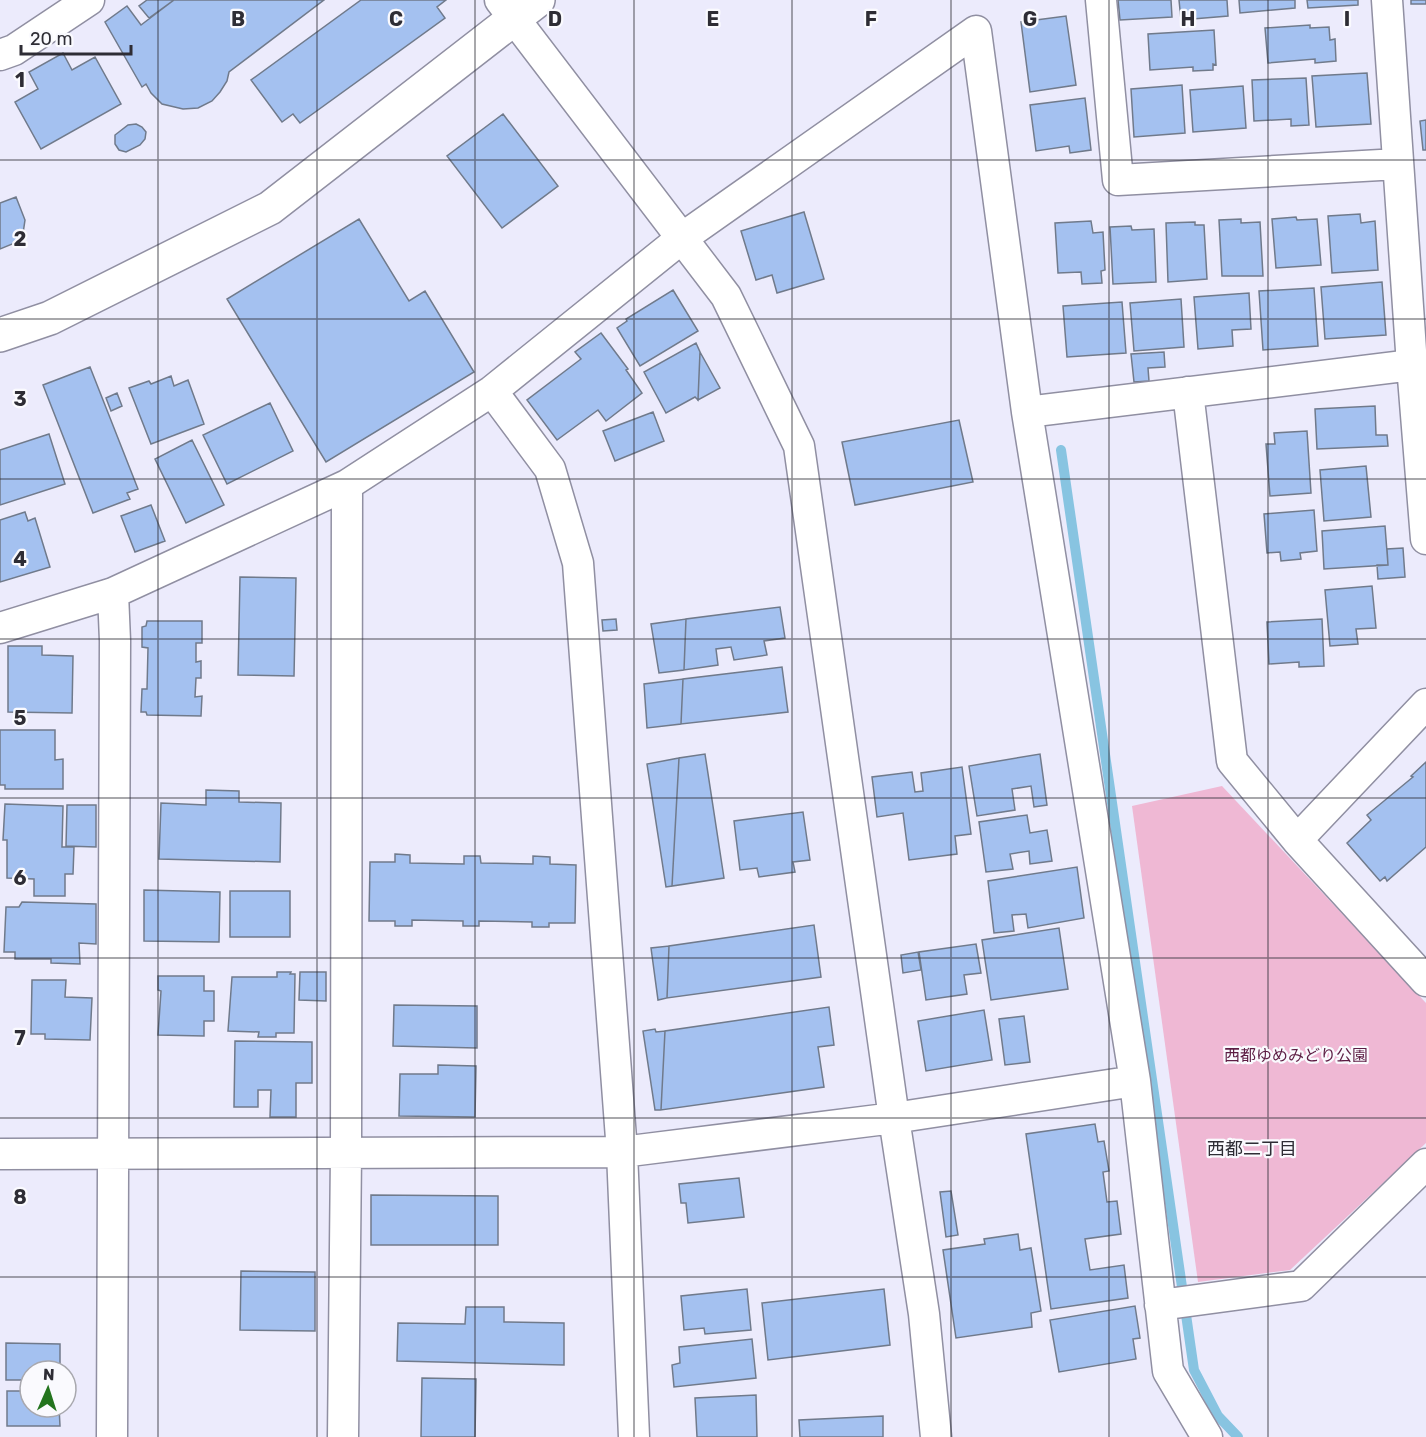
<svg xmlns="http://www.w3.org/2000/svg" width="1426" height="1437" font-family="Rubik,'Noto Sans JP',sans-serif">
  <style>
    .green { fill: #efb8d4 }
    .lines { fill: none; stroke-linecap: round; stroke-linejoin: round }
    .stream { stroke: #88c4e1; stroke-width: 10 }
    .building { fill: #a4c1f0; stroke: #707a8b; stroke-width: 1.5 }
    .minor-casing { stroke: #908fa2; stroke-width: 33 }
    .tertiary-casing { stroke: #908fa2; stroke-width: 36 }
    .minor { stroke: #fff; stroke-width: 30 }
    .tertiary { stroke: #fff; stroke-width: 33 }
    .grid { fill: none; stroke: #2e2d35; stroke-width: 1.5; stroke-opacity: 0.55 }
    .labels { text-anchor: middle; stroke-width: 4.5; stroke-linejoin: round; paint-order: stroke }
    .park-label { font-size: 16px; fill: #5c1c43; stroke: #fafafe }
    .neighbourhood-label { font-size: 18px; fill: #2e2d35; stroke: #fafafe }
    .grid-label { font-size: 20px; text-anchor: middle; font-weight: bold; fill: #2e2d35; stroke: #fafafe; stroke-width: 4.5; stroke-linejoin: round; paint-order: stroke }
  </style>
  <rect width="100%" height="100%" fill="#ecebfc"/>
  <!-- green -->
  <path class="green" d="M1222,786l204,217v140l-136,127 -92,12 -66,-476z"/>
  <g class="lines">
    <!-- stream -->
    <path class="stream" d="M1061,450l133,920 24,46 20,21"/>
  </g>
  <!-- building -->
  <path class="building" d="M147,0h27l-25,18 -10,-12z
    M174,0h150l-95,72 -2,9 -7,11 -8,9 -14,7 -15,1 -21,-5 -11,-11 -5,-9 -4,3 -37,-65 22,-16 14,19z
    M361,0h85l-9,7 8,11 -145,105 -7,-9 -11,8 -31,-42z
    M1118,0h53l1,17 -52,3z
    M1179,0h48l1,16 -47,4z
    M1239,0h56v8l-55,5z
    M1307,0h51v5l-50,3z
    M1411,0h15v4h-15z
    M1066,16l10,69 -46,7 -9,-70z
    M1310,25v3l19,-1 1,13 5,-1 1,22 -21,2v-4l-47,4 -3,-35z
    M1214,30l2,35 -3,-1v6l-20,1v-4l-43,3 -2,-36z
    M63,53l9,17 23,-13 26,47 -80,45 -26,-47 23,-13 -9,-17z
    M1367,73l4,51 -55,3 -4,-51z
    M1306,78l3,47 -18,1v-7l-37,2 -2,-41z
    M1182,85l3,48 -51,4 -3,-48z
    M1243,86l3,42 -53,4 -3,-42z
    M1085,98l6,52 -21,3 -1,-7 -33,5 -6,-46z
    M503,114l55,72 -56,42 -55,-72z
    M1426,120v30h-3l-3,-29z
    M136,124l6,3 4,5 -1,7 -5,6 -14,7 -7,-2 -4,-6v-9l13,-10z
    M16,197l9,23 -3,20 -22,9v-46z
    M804,212l20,67 -47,14 -5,-18 -16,5 -15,-49z
    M1360,214l1,9 14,-2 3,49 -46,3 -4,-57z
    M1296,217l1,3 20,-1 4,46 -45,3 -4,-49z
    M359,219l50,82 16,-10 49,81 -148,90 -99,-163z
    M1241,219v4l19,-1 3,54h-41l-3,-56z
    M1091,221l2,12 10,-1 2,38 -4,1 1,12 -20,1 -1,-12 -23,1 -3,-50z
    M1195,222v3h9l3,54 -39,3 -2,-59z
    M1131,226l1,4 22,-1 2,53 -43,2 -3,-57z
    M1382,282l4,53 -61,4 -4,-52z
    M1314,288l4,58 -55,4 -4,-59z
    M673,290l25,41 -58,35 -23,-38 10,-7 -1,-2z
    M1249,293l2,36 -19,1 1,16 -35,3 -4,-52z
    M1181,299l3,48 -50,4 -4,-48z
    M1122,302l4,51 -59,4 -4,-51z
    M601,333l27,36 -2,1 16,23 -36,28 -8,-11 -41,30 -30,-40 54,-41 -6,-7z
    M696,343l4,9 -2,48 -3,-3 -29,16 -22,-41z
    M700,352l20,36 -22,12z
    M1164,352l1,15 -17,1 1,13 -15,1 -3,-28z
    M90,367l48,122 -11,4 3,6 -37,14 -50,-128z
    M171,376l3,10 14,-6 16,44 -53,20 -22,-56 20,-7 2,3z
    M117,393l5,13 -11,5 -5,-13z
    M270,403l23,48 -66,33 -24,-49z
    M1375,406l1,29h11l1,11 -71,3 -2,-40z
    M653,412l11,29 -49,20 -12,-30z
    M959,420l14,62 -118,23 -13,-63z
    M1307,431l4,62 -41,3 -4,-52h9l-1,-11z
    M49,434l16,50 -65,21v-55z
    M192,440l32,65 -38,18 -31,-64z
    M1366,466l5,51 -47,4 -4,-51z
    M151,505l14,36 -30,11 -14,-36z
    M1314,510l3,41 -17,2 1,6 -20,2 -1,-9 -13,1 -3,-39z
    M25,512l3,9 7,-3 15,49 -50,15v-62z
    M1385,526l3,39 -64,4 -2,-38z
    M1403,548l2,29 -27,2 -1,-14h11l-1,-16z
    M240,577l56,1 -2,98 -56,-1z
    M1372,586l4,42 -20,1 2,15 -28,2 -5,-56z
    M780,607l5,31 -21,3 3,14 -33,5 -3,-13 -15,2 2,16 -34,5 2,-51z
    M616,619l1,11 -14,1 -1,-11z
    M686,619l-2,51 -25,3 -8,-49z
    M1322,619l2,47 -25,1v-5l-30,2 -2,-42z
    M147,621h55v22h-6v19l5,-1v17h-5l-1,19 7,-1 -1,20 -54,-1 -1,-3h-5l1,-23h5l1,-41 -6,-1v-20l4,-1z
    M8,646h34v9l31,1 -1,57 -64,-1z
    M782,667l6,45 -107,12 2,-45z
    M683,679l-2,45 -34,4 -3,-44z
    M0,730h55v30l8,-1v30h-58v-4h-5z
    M705,754l19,124 -52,8 7,-128z
    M1040,754l7,51 -13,2 -3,-21 -19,3 3,21 -38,6 -8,-50z
    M679,758l-7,128 -6,1 -19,-123z
    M1426,762v85l-39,34 -2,-4 -5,4 -33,-38 24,-23 -4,-5 46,-38 -2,-1z
    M962,767l9,67 -16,2 2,18 -48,6 -6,-47 -26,4 -5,-40 40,-5 3,20 8,-1 -2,-18z
    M206,790l33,1v11l42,1 -1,59 -121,-3 2,-56 45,2z
    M5,804l58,2 -1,41h12l-1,27h-8v22h-31v-17l-27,-1v-38h-4z
    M67,805h29v42l-30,-1z
    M803,812l7,48 -17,2 2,10 -36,5 -2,-9 -17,2 -6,-49z
    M1027,815l3,18 17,-3 5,31 -22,3 -1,-13 -19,3 3,15 -27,3 -7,-50z
    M395,854l15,1v8l54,1v-8h16l1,7 52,1v-8l17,1v7l26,1 -1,58h-26v4h-17v-5l-53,-1v5h-16v-5l-51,-1v6h-17v-5h-26l1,-59h25z
    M1077,867l7,51 -56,10 -2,-14 -14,1 2,16 -20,2 -6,-52z
    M144,890l76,2 -1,50 -75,-1z
    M230,891h60v46h-60z
    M22,902l74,2v40l-17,-1 1,21 -29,-1v-4h-36v-7h-11l2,-45h13z
    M814,925l7,52 -154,21 2,-52z
    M1059,928l9,61 -77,11 -9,-60z
    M976,944l5,29 -17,2 3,19 -41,6 -7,-48z
    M669,946l-2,52 -9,2 -7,-52z
    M918,952l3,18 -18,3 -2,-18z
    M277,972h14l-1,2h5l-1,59h-18v4h-18l1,-5 -31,-1 4,-54h45z
    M300,972h26v29l-27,-1z
    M158,976h46v15h10v30h-10v15l-46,-1 3,-44 -3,-1z
    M32,980h34l-1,17 27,1 -2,42 -45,-1v-5h-14z
    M394,1005l83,1v42l-84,-2z
    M829,1007l5,38 -16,2 6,40 -163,23 4,-79z
    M984,1010l8,50 -66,11 -8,-50z
    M1024,1016l6,46 -25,3 -6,-46z
    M655,1029l1,3 9,-1 -4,79h-6l-12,-79z
    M235,1041l77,1v41h-16v34h-26l1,-27h-13v17h-24z
    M438,1065l38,1 -1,51 -76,-1 1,-42h38z
    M1095,1124l3,18 6,-1 5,30 -6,1 4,30 10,-1 4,33 -36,5 5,31 34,-5 4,33 -77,11 -25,-175z
    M739,1178l5,39 -56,6 -2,-20h-5l-2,-19z
    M951,1191l7,44 -12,2 -6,-45z
    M371,1195l127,1v49h-127z
    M1018,1234l2,16 11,-2 10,63 -10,2 1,14 -76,11 -13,-88 42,-6 -1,-5z
    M241,1271l74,1v59l-75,-1z
    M747,1289l4,41 -46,4 -1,-6 -20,2 -3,-34z
    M884,1289l6,56 -122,15 -6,-57z
    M1135,1306l5,32 -7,1 3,20 -77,13 -9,-52z
    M466,1307h38v15l60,1v42l-167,-4 1,-38 67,1z
    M752,1339l4,39 -82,9 -2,-22 8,-2 -1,-16z
    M6,1343l54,1v27h-30v9h-24z
    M422,1378l54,1 -1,58h-54z
    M7,1391h23v16h29l1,19h-53z
    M756,1395l1,42h-60l-2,-39z
    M756,1395l1,42h-60l-2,-39z
    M883,1416v21h-83l-1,-17z"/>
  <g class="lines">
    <defs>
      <path id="minor" d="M500,0l226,296 73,150 95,672 30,196 12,123
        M1101,0l17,180 280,-16
        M0,55l14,-5 75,-50
        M1412,365l14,174
        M492,391l58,78 28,94 44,589 12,285
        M1188,392l44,369 65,79
        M1027,412l108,669 33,290 39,66
        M0,628l113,-35 234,-108 145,-94 190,-153 294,-207 51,381 385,-47 -25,-365
        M1426,704l-129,136 129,141
        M0,1154l622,-2 272,-34 241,-37
        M1160,1305l141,-19 125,-122
        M112,1437l3,-796 -2,-48
        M343,1437l3,-283 1,-669"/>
      <path id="tertiary" d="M0,335l50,-17 220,-110 268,-208"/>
    </defs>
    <!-- minor casing -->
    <use href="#minor" class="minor-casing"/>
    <!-- tertiary casing -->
    <use href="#tertiary" class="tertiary-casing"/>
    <!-- minor -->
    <use href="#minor" class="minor"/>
    <!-- tertiary -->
    <use href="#tertiary" class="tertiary"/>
  </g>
  <!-- grid -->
  <path class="grid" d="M158,0v1437M317,0v1437M475,0v1437M634,0v1437M792,0v1437M951,0v1437M1109,0v1437M1268,0v1437M0,160h1426M0,319h1426M0,479h1426M0,639h1426M0,798h1426M0,958h1426M0,1118h1426M0,1277h1426"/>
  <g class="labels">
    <!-- park labels -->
    <g class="park-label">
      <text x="1296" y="1061">西都ゆめみどり公園</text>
    </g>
    <!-- neighbourhood labels -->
    <g class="neighbourhood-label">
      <text x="1252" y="1155">西都二丁目</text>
    </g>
  </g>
  <g class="grid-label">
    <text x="238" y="26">B</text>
    <text x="396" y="26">C</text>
    <text x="555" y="26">D</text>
    <text x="713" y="26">E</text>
    <text x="871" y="26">F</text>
    <text x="1030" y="26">G</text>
    <text x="1188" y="26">H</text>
    <text x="1347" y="26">I</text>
    <text x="20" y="87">1</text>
    <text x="20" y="246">2</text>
    <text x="20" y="406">3</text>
    <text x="20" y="566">4</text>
    <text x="20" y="725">5</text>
    <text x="20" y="885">6</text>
    <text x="20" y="1045">7</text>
    <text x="20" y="1204">8</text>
  </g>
  <!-- north arrow -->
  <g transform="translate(48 1389) rotate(3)"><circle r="28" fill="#fafafe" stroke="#a8a8ae" stroke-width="1.5"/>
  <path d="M0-4.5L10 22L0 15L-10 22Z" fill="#23741e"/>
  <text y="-9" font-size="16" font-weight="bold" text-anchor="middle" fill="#2e2d35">N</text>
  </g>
  <!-- scale -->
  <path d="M21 45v9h110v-9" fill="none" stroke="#2e2d35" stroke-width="3"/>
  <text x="30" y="45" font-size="18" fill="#2e2d35" stroke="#fafafe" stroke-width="4.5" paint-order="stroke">20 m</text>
</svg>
